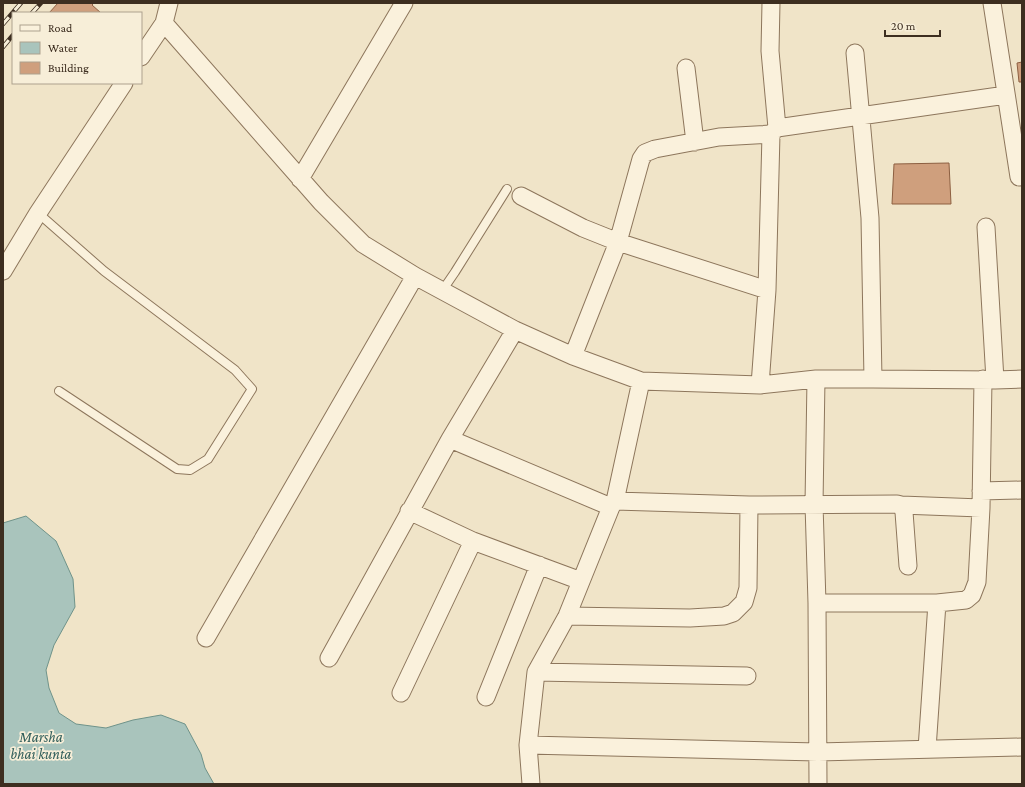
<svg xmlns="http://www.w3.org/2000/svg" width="1025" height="787" font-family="'Crimson Pro',serif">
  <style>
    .water { fill: #a9c4bc; stroke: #6f938a }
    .building { fill: #cf9f7d; stroke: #8d5f41 }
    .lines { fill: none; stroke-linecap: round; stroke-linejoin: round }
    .service-casing { stroke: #8d765c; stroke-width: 10 }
    .minor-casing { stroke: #8d765c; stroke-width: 19 }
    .service { stroke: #faf1dc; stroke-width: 8 }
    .minor { stroke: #faf1dc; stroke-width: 17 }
    .rail-casing { stroke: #3d2e20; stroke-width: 4.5 }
    .rail { stroke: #f7eed8; stroke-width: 3; stroke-dasharray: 9; stroke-linecap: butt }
    .labels { text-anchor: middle; stroke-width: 3.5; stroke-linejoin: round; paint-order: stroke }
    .water-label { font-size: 15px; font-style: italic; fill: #2f5d5a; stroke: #f7eed8 }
  </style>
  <rect width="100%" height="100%" fill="#f0e4c8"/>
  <!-- water -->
  <path class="water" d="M26,516l30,25 17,38 2,28 -21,38 -8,25 3,18 10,25 17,11 30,4 27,-8 28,-5 24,9 16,30 4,14 9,16h-211v-261z"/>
  <!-- building -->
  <path class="building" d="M58,3h36l-2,2 9,8h-52z
    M1022,62v20h-3l-2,-19z
    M949,163l2,41h-59l2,-40z"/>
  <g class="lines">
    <defs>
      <path id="service" d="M38,213l66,58 131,99 17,19 -44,70 -18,11 -13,-1 -118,-78
        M442,291l13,-19 52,-83"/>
      <path id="minor" d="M771,3l-1,48 7,77
        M992,3l27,174
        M164,23l157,179 42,42 52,32 100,54 58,26 68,25 119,4 56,-6h57l122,1 27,-1
        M855,53l15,165 3,161
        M141,57l23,-34 5,-20
        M686,68l9,74
        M300,179l104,-176
        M521,196l62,32 35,14 149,48 -7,95
        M986,227l9,153
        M3,271l35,-58 86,-130
        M767,290l4,-156
        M573,356l45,-114 23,-83 4,-6 10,-4 64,-12 52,-3 6,-6 229,-33
        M816,379l-2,125 3,99 1,181
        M450,439l161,68
        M981,491l41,-1
        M615,501l134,4 148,-1 4,1 3,7 4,54
        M901,505l80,3
        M409,511l64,30 108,40
        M817,603h120l29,-3 6,-5 5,-13 4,-74 2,-129
        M567,616l123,2 34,-2 9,-3 11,-11 4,-14 1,-83
        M206,638l209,-362
        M329,658l121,-219 65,-109
        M536,672l211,4
        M401,693l72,-152
        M486,697l53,-132
        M528,745l290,7 204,-5
        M927,749l10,-146
        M531,784l-3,-39 8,-73 31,-56 44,-109 4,-6 26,-120"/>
    </defs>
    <!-- service casing -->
    <use href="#service" class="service-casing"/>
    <!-- minor casing -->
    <use href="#minor" class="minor-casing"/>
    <!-- service -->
    <use href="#service" class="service"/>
    <!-- minor -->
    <use href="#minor" class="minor"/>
    <defs>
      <path id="rail" d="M32,13l9,-10
        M3,24l18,-21
        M3,47l10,-12"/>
    </defs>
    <!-- rail casing -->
    <use href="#rail" class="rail-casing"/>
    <!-- rail -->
    <use href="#rail" class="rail"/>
  </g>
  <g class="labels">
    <!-- water labels -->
    <g class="water-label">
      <text x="41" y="742">Marsha<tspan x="41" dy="17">bhai kunta</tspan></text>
    </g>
  </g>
  <!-- border -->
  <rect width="1025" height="787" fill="none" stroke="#3d2e20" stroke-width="8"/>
  <!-- legend -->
  <rect x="12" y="12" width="130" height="72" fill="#f7eed8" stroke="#ada18e"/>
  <rect x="20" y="25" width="20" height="6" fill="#faf1dc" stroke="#ada18e"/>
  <text x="48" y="32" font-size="12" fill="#3d2e20">Road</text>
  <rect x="20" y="42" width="20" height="12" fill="#a9c4bc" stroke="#ada18e"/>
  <text x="48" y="52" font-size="12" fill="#3d2e20">Water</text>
  <rect x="20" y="62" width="20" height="12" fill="#cf9f7d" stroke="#ada18e"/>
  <text x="48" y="72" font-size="12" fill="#3d2e20">Building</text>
  <!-- scale -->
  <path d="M885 30v6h55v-6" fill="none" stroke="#3d2e20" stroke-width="2"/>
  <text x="891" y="30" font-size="12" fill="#3d2e20" stroke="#f7eed8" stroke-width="3" paint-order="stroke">20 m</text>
</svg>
